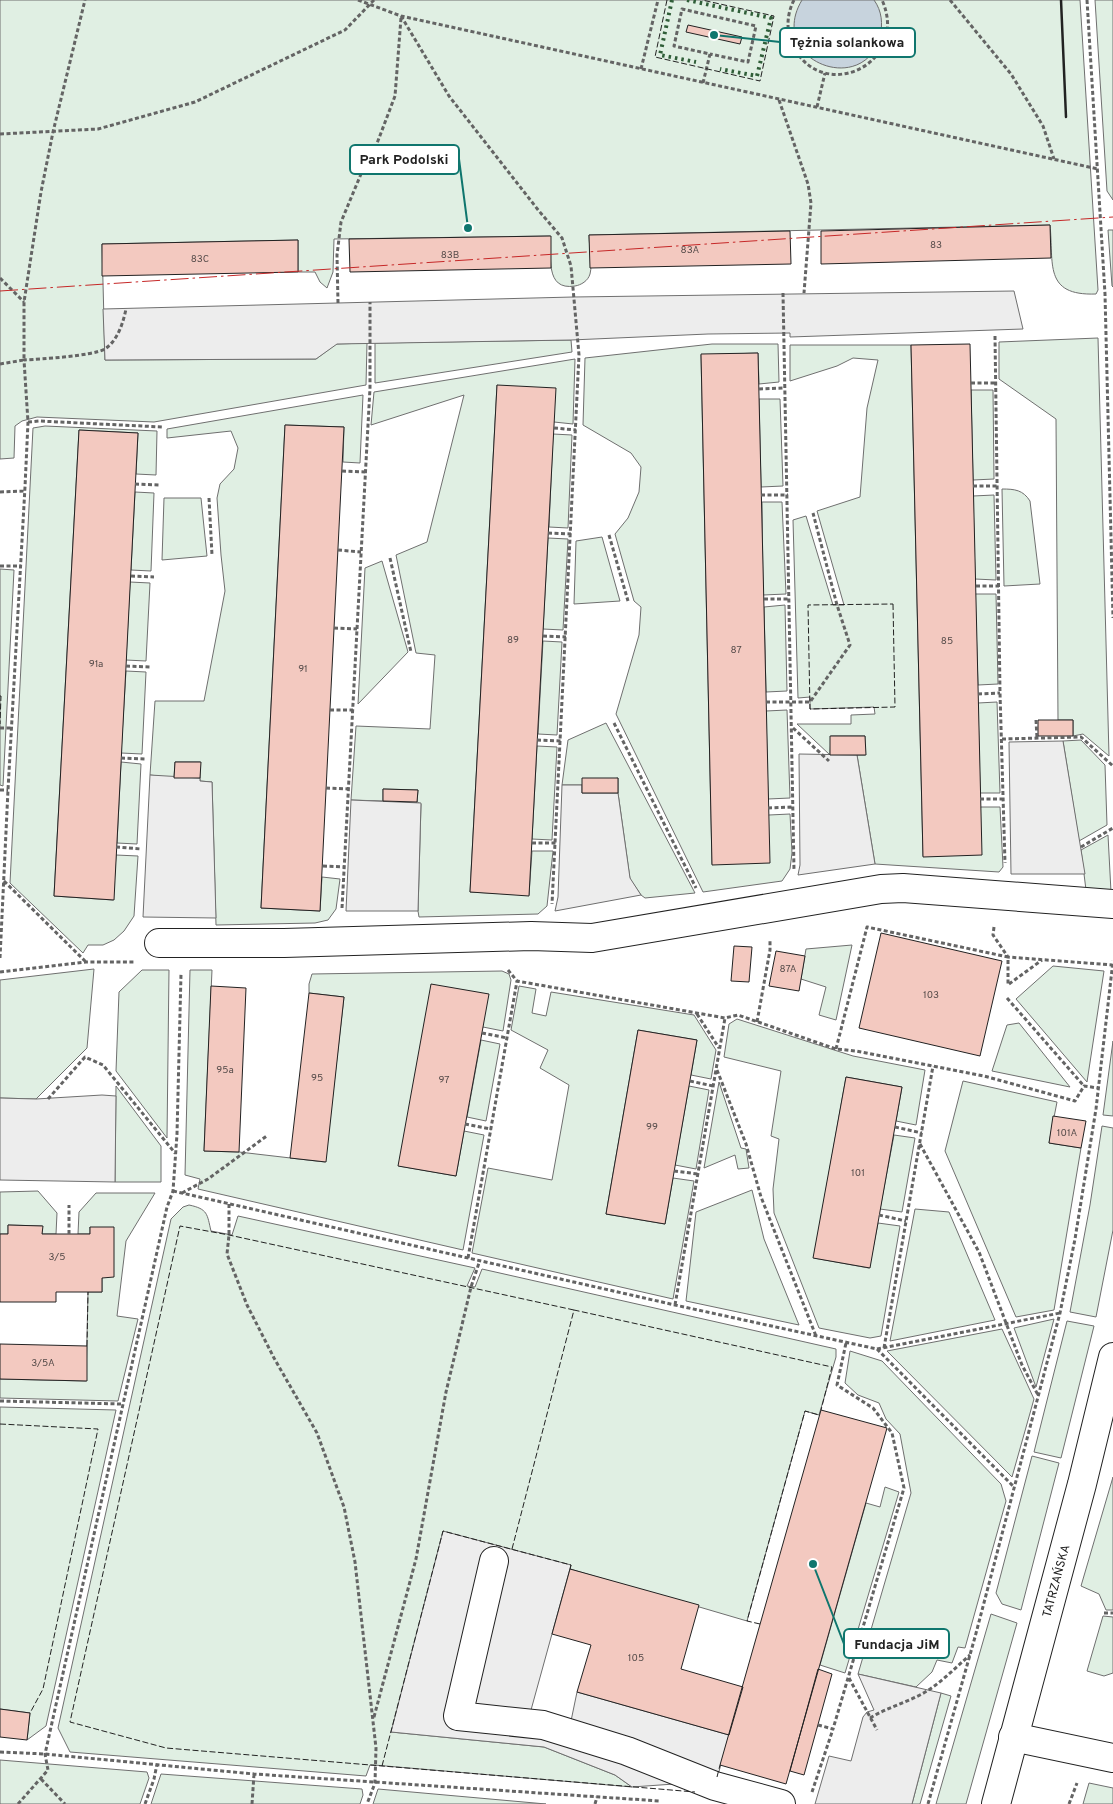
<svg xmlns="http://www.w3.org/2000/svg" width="1113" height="1804" font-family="Overpass,sans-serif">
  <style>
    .green { fill: #e0efe3; stroke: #6f6f6f }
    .parking { fill: #ededed; stroke: #6f6f6f }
    .water { fill: #c7d3dd; stroke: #6f6f6f }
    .building { fill: #f3c9c0; stroke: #222 }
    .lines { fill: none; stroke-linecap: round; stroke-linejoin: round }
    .minor-casing { stroke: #222; stroke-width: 30 }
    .path { stroke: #646464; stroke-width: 3; stroke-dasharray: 4 2.5; stroke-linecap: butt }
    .minor { stroke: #fff; stroke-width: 28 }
    .hedge { stroke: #2f5e38; stroke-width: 4; stroke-dasharray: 2.5 4; stroke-linecap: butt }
    .fence { stroke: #222; stroke-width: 1; stroke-dasharray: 6 2.5; stroke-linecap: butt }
    .wall { stroke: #222; stroke-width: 2.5 }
    .power { stroke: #c62828; stroke-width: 1; stroke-dasharray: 18 4 2.5 4; stroke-linecap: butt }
    .labels { text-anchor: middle; stroke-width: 4; stroke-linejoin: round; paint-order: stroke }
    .number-label { font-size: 10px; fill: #564c4a }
    .street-label { font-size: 12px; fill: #222; stroke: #fff }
    .leader { fill: none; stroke: #0f766e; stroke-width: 2 }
    .callout-dot { fill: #0f766e; stroke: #fff; stroke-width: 2 }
    .callout { fill: #fff; stroke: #0f766e; stroke-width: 2 }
    .callout-label { font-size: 14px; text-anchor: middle; font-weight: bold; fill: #222 }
  </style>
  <rect width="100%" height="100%" fill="#fff"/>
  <!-- green -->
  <path class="green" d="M0,0h1080l18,290 -2,4c-53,2 -42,-31 -46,-69l-461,10c0,12 4,27 1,39 -2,7 -9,11 -15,12 -31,5 -23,-31 -25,-50l-216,3 -1,33 -6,16 -7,-6 -5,-10h-17v-32l-196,4 3,116 211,-1 20,-15 31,-1 -1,42 -212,37 -117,-5 -15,4 -7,5 -1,32 -14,1z
    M1095,0h18v200l-6,-9z
    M1108,230h5v57l-1,-1z
    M1098,338l11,418 -26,-22 -10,2v-16h-15l-2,-301 -57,-40v-37z
    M571,340l1,12 -197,31v-40z
    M712,344h66l1,38 -20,2 -1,-31 -57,2 11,509 57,-49 21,-1 2,39 -2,16 -8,12 -79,11 -87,-178 23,-79 2,-28 -7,-6 -19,-67 13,-16 11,-26 2,-25 -10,-14 -48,-28 2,-67z
    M790,345h121l12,511 58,-49h19l3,60 -4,5 -124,-8 -18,-109h8v-19h-34l-1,19 -33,-31h54v-9l24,-1 -1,-7 -64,2v-12l-12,1 -5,-178 13,-4 27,89h11l-27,-94 43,-14 7,-89 11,-48 -25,-2 -16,8 -47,15z
    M575,359l-2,65 -19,-2 -57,-37 -27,507 59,3 3,-44h21l-6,55 -9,8 -119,3 -1,-6 3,-107 -4,-2 1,-12 -35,-1v12l-32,-1 5,-74 74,3 5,-74 -19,-2 -20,-98 31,-13 37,-147 -93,30 3,-33z
    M971,390h22l1,89 -21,1z
    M363,395l-3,68 -17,-1 1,-35 -59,-2 -24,483 59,3 2,-34 18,2 -4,30 -8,11 -13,3 -99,2 -4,-143 -12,-1v-19h-25l-1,16 -24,-3 5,-74h49l21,-110 -4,-36 -4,-57 3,-14 14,-15 4,-21 -7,-17 -64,7v-9z
    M759,399h21l3,87 -22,1z
    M45,426l112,5 -1,44 -20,-1 2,-41 -59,-3 -25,466 59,4 3,-45 22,1 -4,60 -10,15 -10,9 -11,5h-15l-5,8 -73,-70 23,-455z
    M553,434l19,1 -4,93 -19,-1z
    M1002,489c13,0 21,1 28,12l10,83 -36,2z
    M135,492l19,1 -3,78 -20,-1z
    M994,495l2,85 -21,-1 -2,-83z
    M164,498h37l6,58 -45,4z
    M762,502h20l4,92 -23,1z
    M602,537l18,64 -46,3 2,-63z
    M548,538l20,1 -5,91 -20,-1z
    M382,561l26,91 -50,52 7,-136z
    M0,569l14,1 -11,216 -3,-1z
    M130,582l20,1 -4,78 -20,-1z
    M975,594h21l2,90 -20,1z
    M785,605l2,86 -21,1 -2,-85z
    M543,641l19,1 -5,93 -19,-1z
    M126,671l20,1 -4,82 -21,-1z
    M997,702l3,91h-20l-2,-90z
    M787,710l3,88 -22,1 -2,-88z
    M606,723l89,170 -50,5 -4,-3 -11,-16 -12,-86v-15l-36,7h-20l6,-45z
    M1081,740l24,25 2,60 -28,16 -16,-100z
    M537,746l20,1 -5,93 -20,-1z
    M121,762l20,2 -4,80 -20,-1z
    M1108,835l3,57 -25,-2 -5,-40z
    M852,945l-16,75 -17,-5 7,-28 -25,-8 5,-30z
    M1053,966l51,5 -17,111 -71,-83z
    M94,969l-7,79 -51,51 -36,-1v-118z
    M142,970h27l-2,168 -51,-67 3,-79z
    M190,970h22l-8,181 35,1 86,10 19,-165 -35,-4v-9l3,-10 190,-3 7,3 2,6 -8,51 -20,-4 -84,139 57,10 8,-45 20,4 -21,115 -265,-61 2,-10 -15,-4z
    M519,986l17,3 -4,24 14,3 5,-24 143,23 22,35 -5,29 -20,-4 6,-35 -59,-10 -32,184 59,10 8,-46 21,3 -21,118 -201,-46 16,-85 64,12 17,-95 -29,-17 8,-18 -37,-20z
    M737,1019l116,37 72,14 -9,55 -20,-4 6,-34 -56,-10 -32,181 55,10 9,-45 22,3 -19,110 -11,2 -51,-10 -45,-115 -1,-24 6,-50 -8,-3 10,-65 -57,-14 5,-33z
    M1019,1023l51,64 -78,-16 15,-46z
    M481,1040l19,4 -14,77 -19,-4z
    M1113,1041v75l-10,-1z
    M963,1081l94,21 -8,41 32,5 -27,162 -38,7 -71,-166z
    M719,1082l22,66 5,1 3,19 -11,1 -3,-14 -31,13z
    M116,1086l45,60v36h-46z
    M689,1086l20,4 -13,79 -21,-4z
    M1102,1126l11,2v102l-17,87 -26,-5 20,-107z
    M894,1135l21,3 -13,74 -22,-3z
    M752,1190l12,49 35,86 -113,-24 10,-89z
    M38,1191l19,22 -1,21h-14v-8l-34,-1v9h-8v-42z
    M96,1193h59l-29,48 -9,75 21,3 -20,82 -118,-3v-19l86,2 2,-89h14v-14l-12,-51v7h-12l1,-22z
    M189,1205c19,4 18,9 22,26l21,4 6,-19 237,52 -8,18 8,1 7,-18 354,80v8l-17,58 -14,-4 -58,210 -177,-52 1,-4 -180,167 153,15 71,28 17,12 -258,-22h-4l-4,11 -296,-24 -12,-24 113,-509 12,-12z
    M915,1209l34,3 46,108 -105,21z
    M1054,1319l-18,68 -22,-59z
    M1067,1321l27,5 -33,132 -27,-6z
    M1002,1329l32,70 -22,78 -125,-126z
    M850,1351l32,10 119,123 5,17 -41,147 -7,-1 -6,16 -15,-3 -5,12 -16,15 -58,-13 53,-181 -11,-59 -14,-15 -7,-16 -21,-8 -13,-12z
    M0,1407l116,3 -70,316 -19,14 3,-27 -30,-4z
    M1032,1456l27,7 -38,147 -19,-6 -6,-11z
    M1113,1477v133h-7l-7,-16 -18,-8z
    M885,1487l14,5 -54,181 -25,-8 46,-162 14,4z
    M991,1614l26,9 -51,181h-30z
    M1103,1616l10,1v56l-9,3 -17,-5z
    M941,1693l10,3 -31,108h-8z
    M0,1760l147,12 2,6 -9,26h-140z
    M161,1774l201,15 1,6 -3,9h-209z
    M1089,1783l24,5v16h-30z
    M378,1789l168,15h-173z"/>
  <!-- parking -->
  <path class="parking" d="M1014,291l9,38 -233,8v-4l-82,1 -137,6 -234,4 -21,15 -211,1 -2,-51 470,-12z
    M1063,741l22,133h-74l-2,-132z
    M799,754l58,1 18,109 -77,11 2,-10z
    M150,775l50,3v3l12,1 4,136 -73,-1z
    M562,785h20v8h36l12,85 11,17 -86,16 3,-14z
    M351,800l70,3 -3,108h-72z
    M102,1095l14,1 -1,86 -115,-2v-82l36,1z
    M443,1531l128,34 -40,145 40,11 6,-29 152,43 -14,51 -41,-2 -42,3 -17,-12 -71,-28 -153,-15z
    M858,1674l83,19 -29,111h-97l14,-48 22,5 12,-44 4,-5 7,-2z"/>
  <!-- water -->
  <path class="water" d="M802,0h72c8,11 9,24 6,37 -17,61 -114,23 -78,-37z"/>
  <!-- building -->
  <path class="building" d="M688,25l54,12 -2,7 -54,-12z
    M1050,225l1,33 -230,6v-33z
    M790,231l1,33 -201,4 -1,-33z
    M551,236v32l-201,4 -1,-33z
    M298,240v32l-196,4v-32z
    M970,344l12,511 -59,2 -12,-512z
    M758,353l12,510 -58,2 -11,-511z
    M497,385l59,3 -27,508 -59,-4z
    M285,425l59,2 -24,484 -59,-3z
    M79,430l59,3 -24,467 -60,-4z
    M1038,720h35v16h-35z
    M830,736h35l1,19h-36z
    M175,762h26l-1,16h-26z
    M582,778h36v15h-36z
    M383,789l35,1 -1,12 -34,-1z
    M881,933l121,28 -22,95 -121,-28z
    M734,946l18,1 -3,35 -18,-1z
    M776,951l29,5 -6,35 -30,-5z
    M431,984l58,10 -33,182 -58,-10z
    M211,986l35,2 -7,164 -35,-1z
    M309,993l35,4 -18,165 -36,-4z
    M638,1030l59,10 -32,184 -59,-10z
    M846,1077l56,10 -32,181 -57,-10z
    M1053,1116l33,5 -5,27 -32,-5z
    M8,1225l35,1 -1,8h48v-7h24v50l-12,1v14h-46v10h-56v-68h8z
    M0,1344l87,2v35l-87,-2z
    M821,1410l66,18 -101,356 -66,-19z
    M570,1569l129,36 -18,64 62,18 -14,48 -152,-43 14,-47 -39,-11z
    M818,1669l14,5 -28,101 -14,-4z
    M0,1709l30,4 -3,27 -27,-3z"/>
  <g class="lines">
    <defs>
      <g id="minor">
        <path d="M159,943h125l247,-7 61,2 289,-49 22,-1 210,16"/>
        <path d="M494,1561l-36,155 85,9 84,26 88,35 66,18"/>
        <path d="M1013,1737l100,21"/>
        <path id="s1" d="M996,1804l86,-320 31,-127"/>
      </g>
    </defs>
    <!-- minor casing -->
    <use href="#minor" class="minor-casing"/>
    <!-- path -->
    <path class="path" d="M358,0l43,16 697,153
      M794,0c-8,16 -8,32 0,48 31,56 116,15 88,-48
      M950,0l61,74 32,52 11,33
      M1087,0l18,294 8,324
      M401,16l48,80 90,115 23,27 9,28 8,89 -27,549
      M641,69l17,-69
      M703,83l7,-29 -36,-8 8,-37 74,17 -8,36 -38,-8
      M779,100l29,84 3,19 -7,90
      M817,107l8,-34
      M0,134l98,-5 97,-27 150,-72 29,-30
      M0,278l24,24
      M783,293l11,577
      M338,303l-1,-48 4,-33 20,-48 15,-28 19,-50 6,-78
      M995,336l5,357 5,170
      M0,364l24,-4v-58l17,-110 12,-60 32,-132
      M971,383h25
      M759,389l26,-1
      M28,422l11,-1 123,6
      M554,428l22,2
      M342,471l23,1
      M135,484l24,1
      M973,486h24
      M0,492l25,-1
      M761,495h27
      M209,498l3,57
      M548,533l23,1
      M609,535l19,66
      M338,550l23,2
      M390,558l21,94
      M0,566h21
      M131,576l23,1
      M976,586h23
      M764,599h26
      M334,628l23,1
      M543,636l23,1
      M126,666l24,1
      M978,694l22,-1
      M766,702h44l40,-57 -13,-40 -24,-92
      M330,710h23
      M1036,720l1,18
      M614,723l82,165
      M0,728h12
      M793,728l36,33
      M1002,739l79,-2 32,29
      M537,740l24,1
      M121,758l24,1
      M326,788l23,1
      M0,790h8
      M980,799h23
      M768,808l26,-1
      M532,843h24
      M116,847l25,2
      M1081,847l32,-19
      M323,866l21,1
      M4,881l82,81
      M342,908l28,-520v-86
      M994,927l-1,8 15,22 104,8
      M0,958l8,-168 17,-303 3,-65 -4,-62c17,-1 68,-4 81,-11 13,-9 18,-26 21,-40
      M508,970l9,11 208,37 13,-3 98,34 20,2 128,25 91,25 9,-15 14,2
      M0,972l86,-10h48
      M1009,984l33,-24
      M1007,998l77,88
      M697,1014l22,34
      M757,1022l13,-72v-9
      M482,1033l25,5
      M836,1049l31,-122 141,30v27
      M717,1070l29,74 15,53 55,139
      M690,1081l23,5
      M48,1099l37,-42 18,8 72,88
      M465,1124l26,5
      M895,1127l27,6
      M920,1144l59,108 43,113 16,30
      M674,1171l24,3
      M173,1191l502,114 202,44 183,-36
      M182,1193l26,-14 60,-44
      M229,1204v31l-2,19 20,51 27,53 43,75 27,74 11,55 21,186 -1,35 -8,21
      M879,1215l27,6
      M69,1234v-29
      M468,1258l49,-277
      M675,1305l50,-287
      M884,1348l49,-282
      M877,1349l136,137
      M0,1401l122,3
      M1104,1613h9
      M849,1678l28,52
      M374,1717l42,-158 30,-167 25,-105 9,-27
      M870,1718c18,-11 39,-16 57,-27 16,-10 29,-24 43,-36
      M818,1725l15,4 71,-241 -12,-55 -19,-25 -36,-23 9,-42
      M0,1752l45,2 209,20 406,27
      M41,1779l24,25
      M812,1792l21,-63
      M18,1804l30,-34 -3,-16 122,-547 6,-16 4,-57 4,-160
      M145,1804l9,-25 3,-15
      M252,1804l2,-30
      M595,1804l2,-7
      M928,1804l47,-167 85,-324 15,-74 21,-130 17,-148
      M1069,1804l8,-21"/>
    <!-- minor -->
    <use href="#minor" class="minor"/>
    <!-- hedge -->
    <path class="hedge" d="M672,0l-12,55 36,7
      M687,0l84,18 -14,58 -37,-7"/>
    <!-- fence -->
    <path class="fence" d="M667,0l-12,57 105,24 14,-65 -72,-16
      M893,604l2,103 -85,2 -2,-104z
      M0,696h1l-1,28
      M574,1310l-345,-75 -49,-9 -110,496 96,26 529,44
      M87,1346l1,-54
      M0,1424l98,5 -55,260 -13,24
      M512,1549l62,-239 258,57 -11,43
      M760,1624l-13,-3 58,-210 14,4
      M382,1766l61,-235 128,34 -1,4
      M717,1777l3,-12"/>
    <!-- wall -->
    <path class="wall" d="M1061,0l5,117"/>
    <!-- power -->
    <path class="power" d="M0,291l1113,-74"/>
  </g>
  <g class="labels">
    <!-- number labels -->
    <g class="number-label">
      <text x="936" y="248">83</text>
      <text x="690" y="253">83A</text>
      <text x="450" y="258">83B</text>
      <text x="200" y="262">83C</text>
      <text x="513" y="643">89</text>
      <text x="947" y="644">85</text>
      <text x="736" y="653">87</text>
      <text x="96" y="667">91a</text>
      <text x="303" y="672">91</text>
      <text x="788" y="972">87A</text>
      <text x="931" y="998">103</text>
      <text x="225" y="1073">95a</text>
      <text x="317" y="1081">95</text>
      <text x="444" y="1083">97</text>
      <text x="652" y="1130">99</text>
      <text x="1067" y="1136">101A</text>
      <text x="858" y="1176">101</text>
      <text x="57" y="1260">3/5</text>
      <text x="43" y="1366">3/5A</text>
      <text x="636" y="1661">105</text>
    </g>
    <!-- street labels -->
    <g class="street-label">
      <text dy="4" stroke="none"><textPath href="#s1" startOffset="231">TATRZAŃSKA</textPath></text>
    </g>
  </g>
  <!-- callouts -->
  <path class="leader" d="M714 35L780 42M468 228L459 159M813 1564L844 1644"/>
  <g class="callout-dot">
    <circle cx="714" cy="35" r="5"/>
    <circle cx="468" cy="228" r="5"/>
    <circle cx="813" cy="1564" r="5"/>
  </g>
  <g class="callout">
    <rect x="780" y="28" width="135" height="29" rx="5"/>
    <rect x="350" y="145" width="109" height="29" rx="5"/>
    <rect x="844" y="1629" width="105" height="29" rx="5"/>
  </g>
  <g class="callout-label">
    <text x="847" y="47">Tężnia solankowa</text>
    <text x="404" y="164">Park Podolski</text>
    <text x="897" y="1649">Fundacja JiM</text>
  </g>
</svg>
